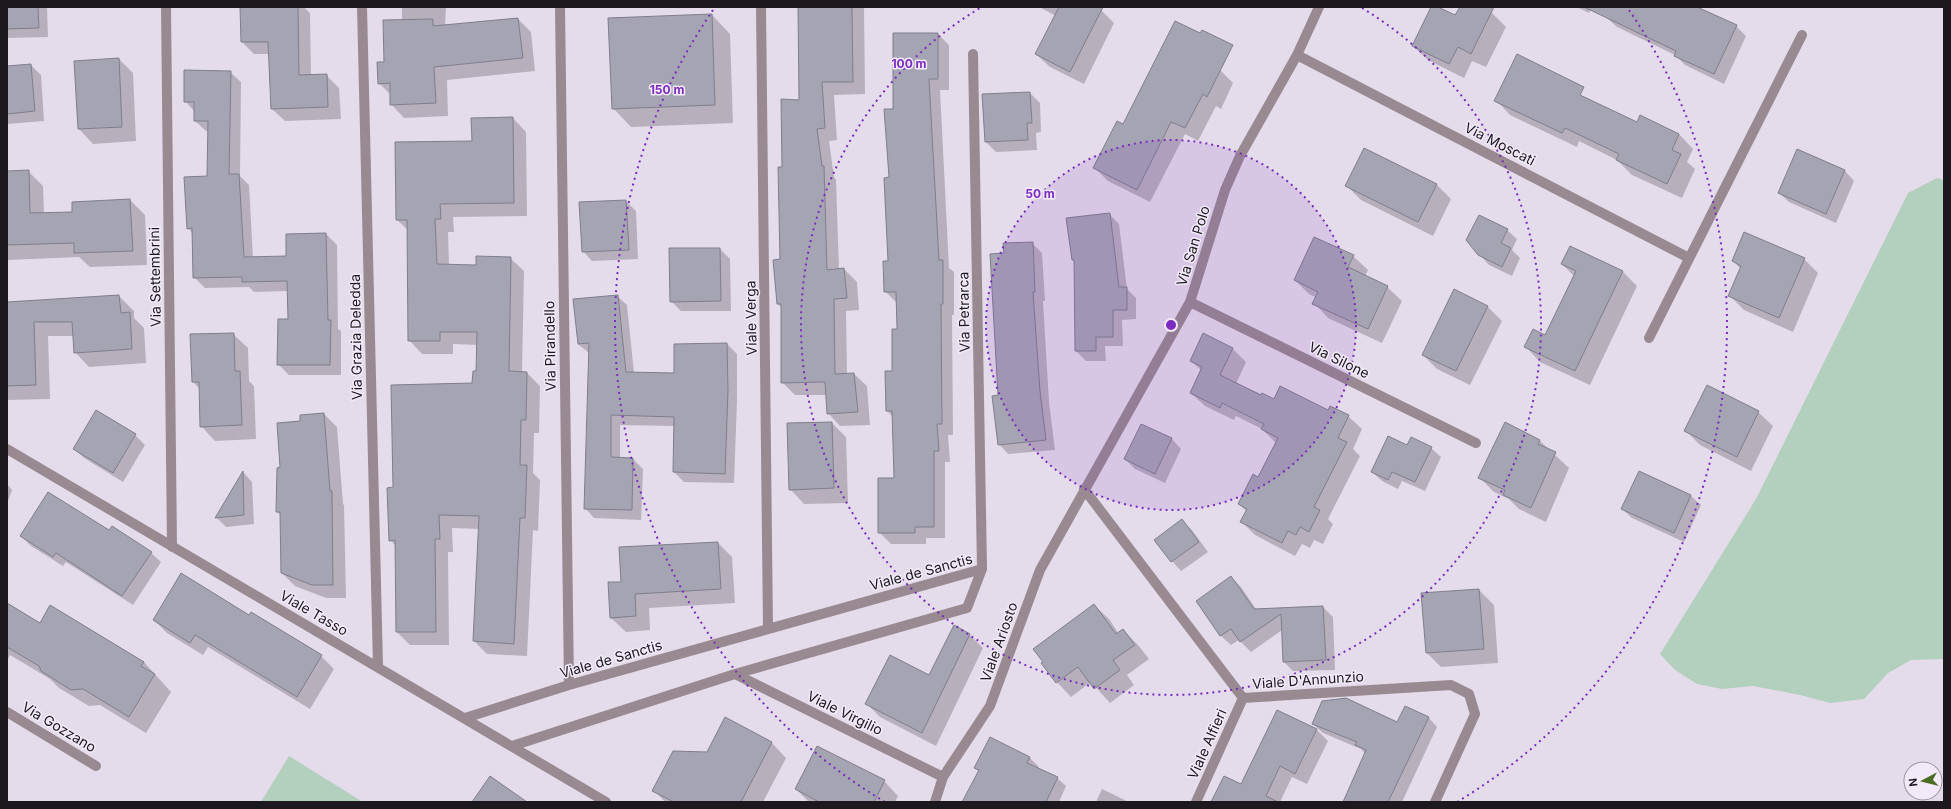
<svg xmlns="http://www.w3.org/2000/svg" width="1951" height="809" font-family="Inter,sans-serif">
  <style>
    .green { fill: #b3cfbd }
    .shadow { fill: #0003 }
    .building { fill: #a5a4b3; stroke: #7f7e8d }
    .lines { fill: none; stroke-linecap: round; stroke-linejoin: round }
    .street { stroke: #988a90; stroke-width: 10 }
    .ring { fill: none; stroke: #7b2cbf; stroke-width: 2; stroke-dasharray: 2 4 }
    .labels { text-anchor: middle; stroke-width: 3; stroke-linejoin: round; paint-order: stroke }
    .street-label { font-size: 14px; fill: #1c191e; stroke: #f3eaf9 }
    .centre { fill: #7b2cbf; stroke: #f3eaf9; stroke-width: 2 }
    .ring-label { font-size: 12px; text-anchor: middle; font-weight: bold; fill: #7b2cbf; stroke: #f3eaf9; stroke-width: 3; stroke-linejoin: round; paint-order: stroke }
  </style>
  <rect width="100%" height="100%" fill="#e5dceb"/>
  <!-- green -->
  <path class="green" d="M1937,178l7,2v479l-33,1 -23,13 -24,26 -34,4 -30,-8 -47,-9 -31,3 -25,-5 -22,-14 -15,-16 96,-155 152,-306z
    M289,756l74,46h-102z"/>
  <!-- shadow -->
  <path class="shadow" d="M7,7h40l1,30 -41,1z
    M241,7h63l6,6 1,63h16l12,12 2,31 -56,2 -13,-12 -2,-55h-16l-12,-12z
    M402,7h44l-1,19 73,-7 13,13 4,39 -88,9 1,36 -44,2 -13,-14v-9l-12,-12 6,-20 17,-42z
    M798,7h66l1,87 -31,1 3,45 -8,1 5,36 2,3 3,89h5l13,13 2,28 -13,1 1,63h7l13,12 3,39 -30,1 -12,-13 -1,-18h-32l-13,-13v-74l-4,-4 5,-136 17,-67z
    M1039,7h56l6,3 13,13 -30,61 -34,-17 -14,-13 20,-38z
    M1432,7h4l20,10 5,-10h20l10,5 15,15 -20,40 -14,-6 -8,17 -36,-18 -15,-14z
    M1577,7h15l-3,6z
    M1613,7h82l41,19 10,10 -22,48 -39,-19 -10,-10 -58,-28 -10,-9z
    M712,15l18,19 3,89 -102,4 -18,-19z
    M938,34l11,11v45h-9l9,178 5,4v43h-2l1,120h-5l2,27h-5v76h-19v6h-35l-12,-12 16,-53 -2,-62 -6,-6 11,-81 -1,-27 -12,-12 4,-29 1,-84 4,-68z
    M1165,42l55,28 13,13 -12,26 -5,-3 -18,35 -13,-7 -35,68 -42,-21 -13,-13 28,-42z
    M119,59l14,14 3,68 -43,3 -14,-15 -4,-67z
    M31,65l10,10 3,46 -37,3v-57z
    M230,72l11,10 -1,94 9,9 4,73 34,-1 39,-23 11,11 1,84 3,2v44h-52l-11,-11 11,-44 -1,-29 -34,1 -5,-5 -44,1 -11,-11 -1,-43 -5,-6 20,-51 1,-46h-3l-11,-10v-9l-10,-11z
    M1030,93l10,10 1,29 -5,1 1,17 -41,2 -10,-10z
    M1549,98l89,25 3,-6 38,17 14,15 -6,13 8,7 -13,29 -50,-23 -15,-15 -38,-19 -2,6 -67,-32 -14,-15z
    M513,118l13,14 1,84 -74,1 1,15h-6l1,33 28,1 33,-8 14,13 -2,102h5l13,13 -1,47h-5l-1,40 7,7 -2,51 -5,-1 -6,126 -40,-2 -13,-13 6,-112 -28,-1 1,24h-5l1,93h-39l-13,-13 -1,-86 -6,-6 4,-52 79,-104 4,-12 1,-27 -25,-1v10h-31l-13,-14 -1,-110 -11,-10 76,-78z
    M28,171l15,15 1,28 29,-1v-10l57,-3 15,15 2,50 -57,2 -11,-10 -72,3v-88z
    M1845,171l9,10 -18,42 -47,-21 -10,-9z
    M1346,185h91l14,14 -18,37 -72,-36z
    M626,201l10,10 2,48 -46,2 -9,-10z
    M1109,214l10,10 8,65 9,9v21l-14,1 1,26h-18l1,15h-20l-10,-10 -1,-89 -3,-3z
    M1507,230l10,9 -5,11 8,8 -8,18 -23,-11 -10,-11z
    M1032,243l10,10 3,48h-2l6,101 6,48 -47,4 -9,-10 6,-190z
    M720,249l10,10 1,52h-50l-10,-10z
    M1353,256l15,14 -3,6 22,11 15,14 -20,42 -54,-25 -14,-15 3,-5 -8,-4 -14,-14z
    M1804,259l14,14 -25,59 -49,-22 -14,-14 11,-27 -8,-8z
    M1562,264l60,7 15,15 -47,99 -50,-23 -14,-15 20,-11 28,-60z
    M119,296l15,15v7l10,10 2,35 -57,4 -14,-15 -1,-16h-26l2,63 -43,1v-97z
    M617,296l10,9 7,68 42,1 51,-30 10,10v47l-3,82 -50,-1 -10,-10 1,-46 -55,-1v34h13l10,10 -2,51 -47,-2 -9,-10 4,-155 -11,-9z
    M1487,306l15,15 -32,64 -33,-16 -14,-14z
    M233,334l15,14 1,33 5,5 2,53 -41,2 -14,-15 -1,-37 -7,-7 -2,-47z
    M1203,334l30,15 13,13 -10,22 26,13 86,19 14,13 -9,20 7,7 -32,63 5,5 -10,20 -9,-4 -4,8 -8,-4 -7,12 -40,-21 -14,-14 6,-9 -8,-8 19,-26 18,-35 -14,-14 -26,-13 -2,4 -29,-14 -14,-13 11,-22 -11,-10z
    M1758,412l15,14 -22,45 -51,-26 -14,-14z
    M324,414l13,13 6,77 1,1 2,93h-20l-31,-12 -13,-13 -1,-58 -4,-3 4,-44 21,-46z
    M832,423l14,14 2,66 -44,1 -14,-15z
    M1142,425l30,14 9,10 -16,34 -30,-14 -10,-10z
    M135,435l10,10 -22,37 -39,-24 -10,-9z
    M1540,441l29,27 -23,54 -27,-13 -10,-10 -15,-7 -15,-15z
    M1408,446l23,2 10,9 -16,34 -23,-10 -4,8 -16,-8 -10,-9z
    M243,472l9,10 2,42 -28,3 -10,-10z
    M1639,472l52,24 10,9 -17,37 -52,-24 -10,-9z
    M7,484l5,6 -5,14z
    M1182,521l10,9 16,22 -27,19 -9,-10z
    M109,532l42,21 10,9 -28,43 -67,-43 -3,4 -32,-20 -10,-10z
    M718,543l14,14 3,46 -86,5 1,22 -24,2 -15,-14 11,-35z
    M1231,577l10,10 15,22 67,-2 10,10 2,53 -42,1 -9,-9 -2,-32 -31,22 -12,-12 -8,5 -10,-9 -24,-35z
    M1479,590l15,15 4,58 -57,4 -14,-14z
    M7,604l33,20 104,38 27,30 -25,41 -46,-28 -11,1 -30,-18 -9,-9 -40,-24 -3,6z
    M1094,605l15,14 10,15 4,-4 15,15 11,14 -22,16 7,10 -24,18 -19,-21 -20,15 -14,-15z
    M251,613l70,43 13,13 -24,40 -102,-62 -5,8 -36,-22 -13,-13 95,-4z
    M955,627l15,8 13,13 -47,98 -56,-29 -14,-14 63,-27z
    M1428,717l9,10 -35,75h-58l21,-48 -4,-5 -38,-16 -10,-9 84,-1z
    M725,719l47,24 14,15 -23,44h-98l-11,-12 53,-37z
    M1316,729l12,12 -21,43 -15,-7 -12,25h-68l30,-16z
    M990,738l40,20 9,9 -1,2 19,9 9,8 -7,16h-96l16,-30 -4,-4z
    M884,781l14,15 -3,6h-86l-13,-13z
    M1102,789l27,13h-33z"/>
  <!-- building -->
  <path class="building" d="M7,7h31l1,21 -32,1z
    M240,7h58l1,68 28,-1 1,33 -57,2 -3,-67h-27z
    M798,7h54l1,75h-31l3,46 -8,1 5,37h2l3,104 17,-2 3,30 -13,1 1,75 19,-1 4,39 -31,2 -2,-32 -44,1v-79h-4l-4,-44 7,-1 -2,-92h4l-1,-68 18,1z
    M1059,7h44l-33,65 -35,-18z
    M1431,7h7l17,8 5,-8h34l-23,47 -13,-7 -9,17 -37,-18z
    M1584,7h113l40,18 -23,49 -40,-18 2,-5z
    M712,14l3,91 -103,4 -4,-91z
    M518,18l5,40 -89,9 2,36 -46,2v-22l-12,1 -1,-22h7l-1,-42 50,-1v7z
    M1175,21l25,12 2,-3 31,15 -26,52 -4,-3 -18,34 -14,-6 -34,68 -44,-22 24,-47 6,3z
    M893,33h45v46h-9l10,181h4v44h-2l1,120h-5l2,27h-5v76h-19v6h-37v-55h16l-2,-67h-6l-1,-40h7v-42h5l-1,-37h-12l-1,-31h5l-4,-83 5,-1 -5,-68h9z
    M1517,54l67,33 -4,8 57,27 3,-7 39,19 -7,16 9,4 -14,30 -51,-24 3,-6 -54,-26 -3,5 -68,-32z
    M119,58l3,69 -44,2 -4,-68z
    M31,64l4,47 -28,3v-48z
    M184,70l47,1 -2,103h10l5,83 42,-1v-22l40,-1 2,87h3l-1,45h-53l1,-46h10l-1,-38 -45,1v-5l-49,1 -1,-50 -5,1 -3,-52 23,-1 1,-55h-14v-19h-10z
    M1030,92l2,31h-5l1,17 -43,2 -3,-48z
    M513,117l1,86 -74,1 1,15h-6l2,45 39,1v-9l35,1 -2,114 18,1 -1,48h-5l-1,45h7l-2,53h-5l-6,126 -41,-3 6,-125 -40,-1 1,24h-5l1,93h-40l-1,-92 -6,1 -2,-53 6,-1 -2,-102 81,-2 1,-12h3l1,-39h-37v9h-32l-1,-121h-11l-1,-78 77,-1 -1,-23z
    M1364,148l73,36 -19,38 -73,-36z
    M1797,149l48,21 -19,44 -48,-21z
    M29,170l1,43 42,-1v-10l58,-3 3,52 -59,2v-10l-67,2v-74z
    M626,200l3,50 -47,2 -3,-50z
    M1110,213l9,74h8v23h-14v27h-17v14h-21l-1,-91h-2l-6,-42z
    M1479,215l29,14 -7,14 10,5 -9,19 -24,-12 -12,-15z
    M1744,232l61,26 -26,60 -51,-22 13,-30 -9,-5z
    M1314,237l40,18 -6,12 40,19 -20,43 -56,-25 6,-12 -24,-12z
    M1033,242l2,50h-2l7,99 6,49 -48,5 -6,-49 6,-1 -8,-141 14,-1 -1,-10z
    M1570,246l53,25 -48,100 -51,-24 9,-18 12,6 31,-64 -15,-7z
    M669,248h51l1,53 -51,1z
    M1454,289l34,17 -32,65 -34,-16z
    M119,295l2,18 9,-1 2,37 -58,4 -2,-31h-38l2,63 -29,1v-84z
    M618,295l8,77 48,1v-29l53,-1 1,48 -3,83 -52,-2 1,-55 -63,-2v42l22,1 -1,52 -48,-1 5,-166 -11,1 -5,-45z
    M234,333l1,38h5l2,54 -42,2 -1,-45h-7l-2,-48z
    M1203,333l30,15 -13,27 41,20 1,-2 12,6 6,-13 48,24 2,-4 19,9 -11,23 9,4 -33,65 6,3 -11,22 -9,-5 -4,8 -8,-4 -6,12 -42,-21 7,-13 -9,-5 15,-30 5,3 20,-39 -17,-9 3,-5 -42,-21 -2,5 -30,-15 12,-26 -12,-6z
    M1707,385l52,26 -22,46 -53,-26z
    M96,410l40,24 -23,39 -40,-24z
    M324,413l6,78h2l1,94h-21l-31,-12 -1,-61h-4l1,-44 3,-1 -3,-44 23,-2v-6z
    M832,422l2,66 -45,2 -2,-67z
    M1505,422l35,18 -2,4 18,8 -25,56 -28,-13 2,-5 -27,-12z
    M1141,424l31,14 -17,36 -31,-15z
    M1388,436l19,9 4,-8 21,10 -17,35 -23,-10 -4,8 -17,-8z
    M243,471l1,44 -29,3z
    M1639,471l52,24 -17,38 -53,-24z
    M48,492l61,38 3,-4 40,26 -30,44 -66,-43 -3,4 -33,-21z
    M1182,519l17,23 -28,20 -17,-22z
    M718,542l3,47 -86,5 1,22 -26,2 -2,-36h13l-2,-35z
    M181,573l68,42 2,-3 71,43 -25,42 -102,-62 -5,8 -37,-23z
    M1231,576l23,33 69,-3 3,54 -43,2 -2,-48 -41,28 -9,-13 -11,7 -24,-35z
    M1479,589l5,60 -58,4 -5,-60z
    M7,603l33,20 10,-18 94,57 -3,4 14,8 -26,43 -46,-28 -12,1 -30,-19 -2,-5 -32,-19z
    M1094,604l22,30 7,-5 12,16 -22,15 7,10 -26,19 -16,-22 -22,16 -15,-20 2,-1 -10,-13z
    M954,625l16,9 -48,99 -57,-29 25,-49 39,20z
    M1346,698l51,24 8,-16 24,11 -41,85h-45l23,-52 -11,-5 2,-3 -45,-18 10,-23z
    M1277,710l40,19 -22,45 -15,-8 -14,30 12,6h-67l13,-26 17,8z
    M725,717l47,25 -31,60h-67l-22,-11 21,-40 34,1z
    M990,737l40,20 -3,6 31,14 -12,25h-84l17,-32 -5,-2z
    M817,746l68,34 -11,22h-55l-24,-13z
    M490,776l37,26h-55z"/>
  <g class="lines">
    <!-- street -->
    <path class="street" d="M166,7l6,540
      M362,7l16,659
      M560,7l9,678
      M761,7l7,622
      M1297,55l392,203
      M1190,302l286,141
      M1649,338l153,-303
      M7,449l599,353
      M1084,489l159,209 208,-13 18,9 6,20 -40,88
      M735,674l208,103
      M7,712l89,54
      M465,718l104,-33 413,-116
      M512,746l223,-72 232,-66 15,-39 -9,-515
      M935,802l8,-25 47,-71 50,-136 150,-268 35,-112 15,-34 57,-101 22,-48
      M1196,802l47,-104"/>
  </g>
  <!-- distance rings -->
  <circle cx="1171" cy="325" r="185" fill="#7b2cbf" fill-opacity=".12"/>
  <g class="ring">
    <circle cx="1171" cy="325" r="185"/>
    <path d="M1362 8A370 370 0 1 1 980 8"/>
    <path d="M885 802A556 556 0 0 1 713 10M1629 10A556 556 0 0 1 1457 802"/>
  </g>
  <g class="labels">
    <!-- street labels -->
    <g class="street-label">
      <text transform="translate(1500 144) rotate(27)" y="5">Via Moscati</text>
      <text transform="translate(1193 246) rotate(-73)" y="5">Via San Polo</text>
      <text transform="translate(155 277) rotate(-91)" y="5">Via Settembrini</text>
      <text transform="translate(964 312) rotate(-91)" y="5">Via Petrarca</text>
      <text transform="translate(751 318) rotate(-91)" y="5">Viale Verga</text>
      <text transform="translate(356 337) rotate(-91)" y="5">Via Grazia Deledda</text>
      <text transform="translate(550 346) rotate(-91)" y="5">Via Pirandello</text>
      <text transform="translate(1339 360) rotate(26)" y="5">Via Silone</text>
      <text transform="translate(921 572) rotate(-15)" y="5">Viale de Sanctis</text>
      <text transform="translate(314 613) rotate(30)" y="5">Viale Tasso</text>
      <text transform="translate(999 642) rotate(-70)" y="5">Viale Ariosto</text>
      <text transform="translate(611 659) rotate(-16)" y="5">Viale de Sanctis</text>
      <text transform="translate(1308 680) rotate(-4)" y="5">Viale D'Annunzio</text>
      <text transform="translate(845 713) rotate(26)" y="5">Viale Virgilio</text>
      <text transform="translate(59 727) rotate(31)" y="5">Via Gozzano</text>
      <text transform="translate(1207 744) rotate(-66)" y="5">Viale Alfieri</text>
    </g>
  </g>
  <circle cx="1171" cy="325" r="6" class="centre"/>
  <g class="ring-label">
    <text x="909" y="68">100 m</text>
    <text x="667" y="94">150 m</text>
    <text x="1040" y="198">50 m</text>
  </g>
  <!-- border -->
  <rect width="1951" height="809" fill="none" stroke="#1c191e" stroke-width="16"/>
  <!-- north arrow -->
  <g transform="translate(1923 781) rotate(263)"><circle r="19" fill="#f3eaf9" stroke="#9d96a1"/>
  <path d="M0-3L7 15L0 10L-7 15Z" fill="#4c6d25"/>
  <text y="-6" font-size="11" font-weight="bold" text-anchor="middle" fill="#1c191e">N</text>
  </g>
</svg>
